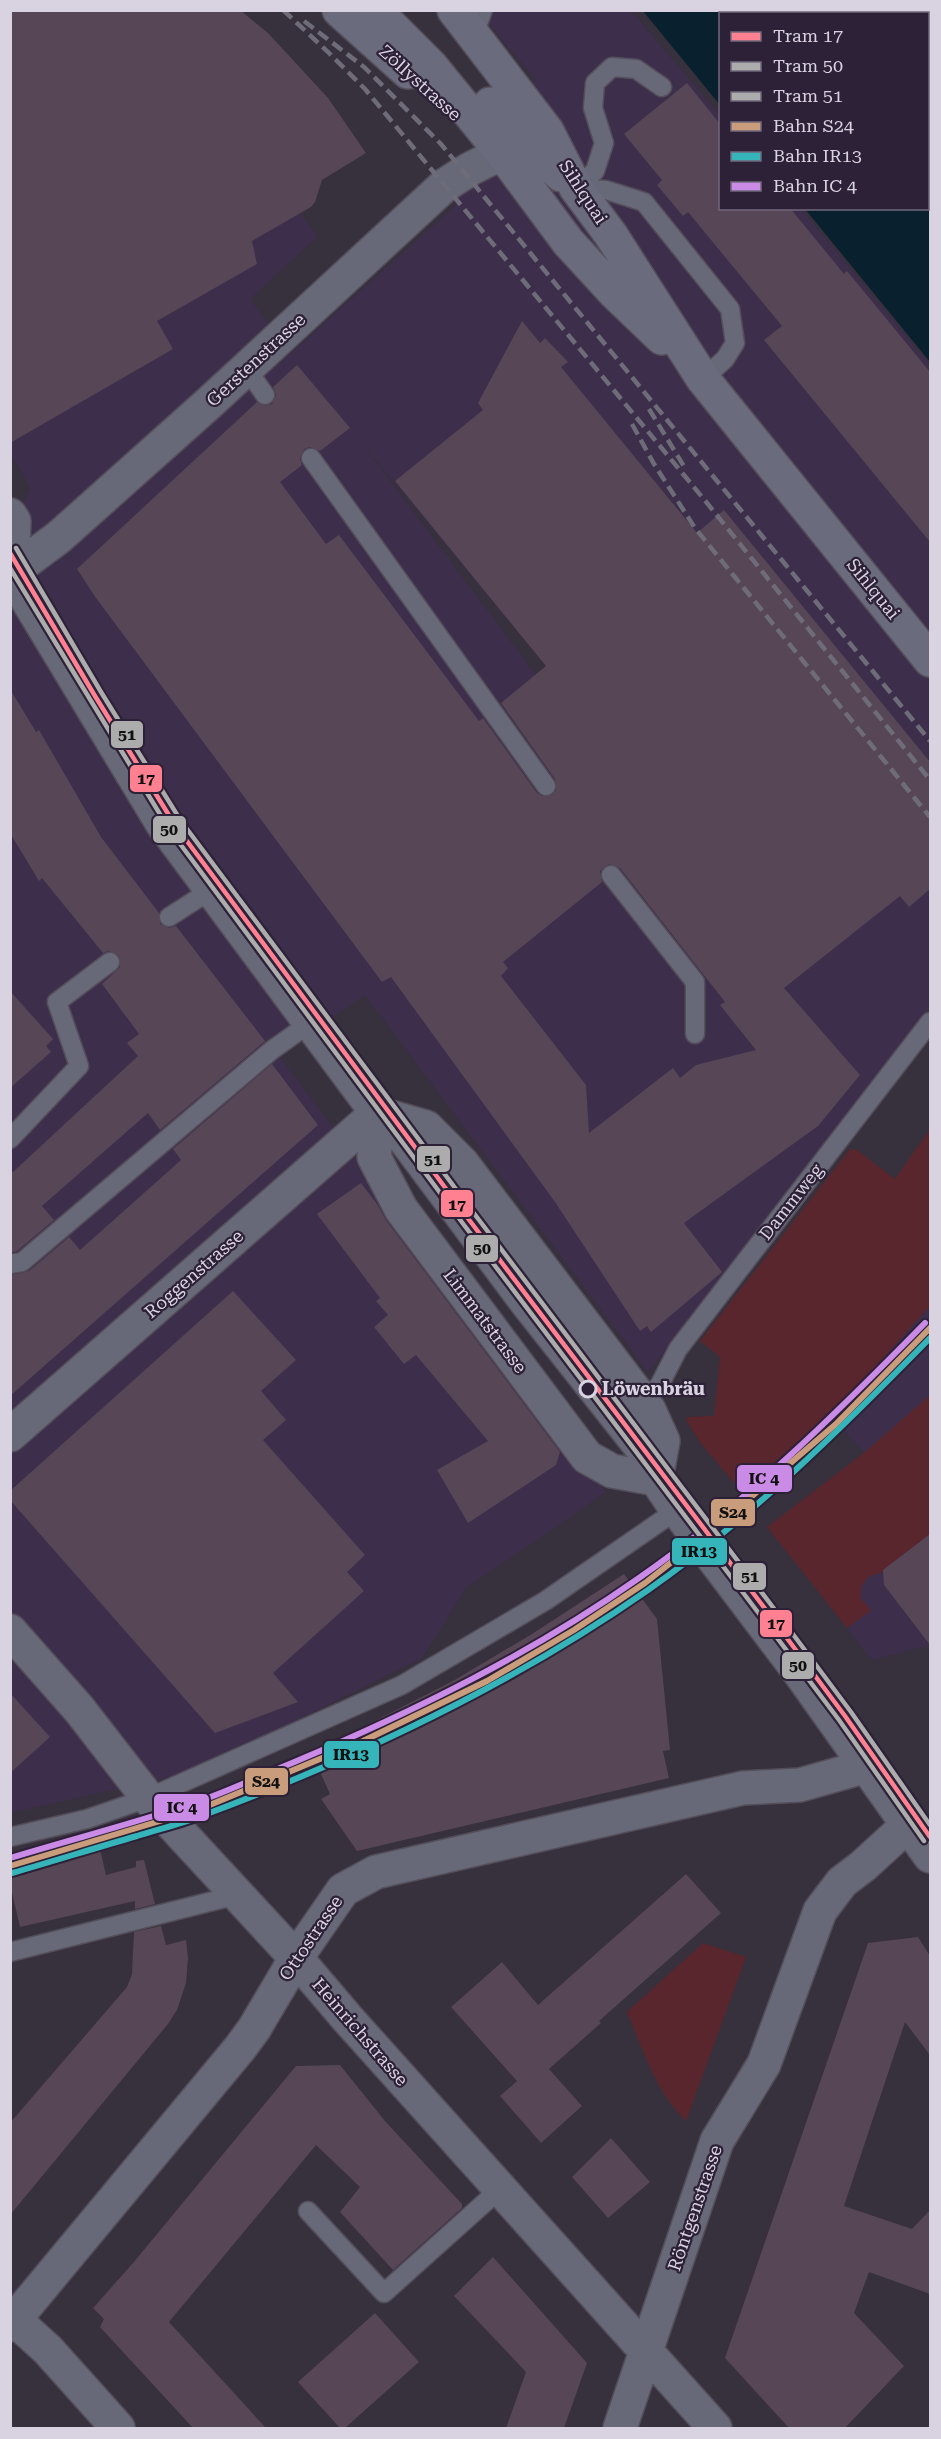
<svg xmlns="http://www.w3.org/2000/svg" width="941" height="2439" font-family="'Roboto Serif',serif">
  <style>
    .built { fill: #3d2f4b; fill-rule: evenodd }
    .green { fill: #5a262d }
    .water { fill: #09202f }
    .building { fill: #574655; fill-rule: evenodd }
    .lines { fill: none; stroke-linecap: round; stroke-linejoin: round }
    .lane-casing { stroke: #544e5a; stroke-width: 21 }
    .street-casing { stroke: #544e5a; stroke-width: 36 }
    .secondary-casing { stroke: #544e5a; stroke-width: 36 }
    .lane { stroke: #676878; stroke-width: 18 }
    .street { stroke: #676878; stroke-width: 33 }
    .secondary { stroke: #6a6b7d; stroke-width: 33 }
    .rail { stroke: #6d6c78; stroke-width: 4.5; stroke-dasharray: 12 6; stroke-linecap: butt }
    .rail-1-casing { stroke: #2d2138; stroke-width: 10 }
    .rail-2-casing { stroke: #2d2138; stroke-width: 10 }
    .rail-3-casing { stroke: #2d2138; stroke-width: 10 }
    .rail-1 { stroke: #c99d7b; stroke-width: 6 }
    .rail-2 { stroke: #35b5ba; stroke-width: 6 }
    .rail-3 { stroke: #ca8be6; stroke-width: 6 }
    .tram-1-casing { stroke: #2d2138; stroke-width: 9 }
    .tram-2-casing { stroke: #2d2138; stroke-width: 9 }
    .tram-3-casing { stroke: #2d2138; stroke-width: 9 }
    .tram-1 { stroke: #ff8091; stroke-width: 4.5 }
    .tram-2 { stroke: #acacac; stroke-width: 4.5 }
    .tram-3 { stroke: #acacac; stroke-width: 4.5 }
    .stop-dot { fill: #2d2138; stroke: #d9d2e1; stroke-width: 3 }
    .labels { text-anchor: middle; stroke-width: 4.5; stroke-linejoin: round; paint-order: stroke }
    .street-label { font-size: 18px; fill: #d9d2e1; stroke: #2d2138 }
    .stop-label { font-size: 18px; font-weight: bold; fill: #d9d2e1; stroke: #2d2138; text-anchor: start }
    .line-badge { stroke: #2d2138; stroke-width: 2 }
    .pale-badge-label { font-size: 16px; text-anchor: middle; font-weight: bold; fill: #111 }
  </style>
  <rect width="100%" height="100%" fill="#37303d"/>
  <!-- built -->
  <path class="built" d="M10,11l172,30 135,196 -67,62 40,55 162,-145 83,-130 -57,-68h153l89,104v93l81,1 129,156v647l-192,248 -90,112 -283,-377 -88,58 329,439 -140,96 -44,70 -227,113 -184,42 -1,-1288 21,-36 -21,-37zM360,441l245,297 -12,13z
    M930,1306v89l-65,57 -35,-35z
    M930,1534v111l-58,15 -25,-32 24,-18 -10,-11v-14l3,-5 9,-6 8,-1z"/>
  <!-- green -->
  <path class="green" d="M930,1129v177l-100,111 -63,55 -26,19 -39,-46 -16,-25 2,-3 26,-1 6,-59 -20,-16 150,-192 7,1 38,29z
    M930,1395v139l-49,39c-15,2 -22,11 -20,26l10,11 -24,18 -80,-101 98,-75z
    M703,1943l43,14 -60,164c-30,-29 -43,-71 -59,-109z"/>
  <!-- water -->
  <path class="water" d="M643,11h287v351l-125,-153 123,-1v-194h-208v91z"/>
  <!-- building -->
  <path class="building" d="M10,10h230l29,24 59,64 38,55 -44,27 -7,22 -4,5 -59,34 5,23 -100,57 16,28 -163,94z
    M687,83l33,41v84h70l54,66 3,-3 83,101v170l-166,-202 18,-14 -94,-114 -5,4 -26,-31 5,-5 -38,-46z
    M522,321l18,22 5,-5 23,24 -7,5 136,166 27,-23 206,252v127l-21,18 -9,-11 -116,92 76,87 -42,51 -134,97 38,49 -71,60 -4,-6 -7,5 -85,-129 -164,-225 -9,5 -286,-384 -19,-29 180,-167 8,4 7,-2 4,-9 -3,-8 24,-22 53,63 -30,23 -10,-4 -6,2 -4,10 2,6 -22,17 46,62 13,-9 140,186 4,-3 54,75 5,3 10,-1 4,-5 -1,-11 -54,-76 45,-37 -151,-185 88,-71 -5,-7zM609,864l11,4 105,134 -5,3 36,45 -60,15 -16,13 -7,-10 -84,65 -3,-48 -85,-109 7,-8 -5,-6 99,-80 -2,-11z
    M10,689l26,43 3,-2 62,107 58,76 1,11 9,4 7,-2 89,115 -105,89 -12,-17 -106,93 12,14 -37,31 -7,2v-83l3,2 125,-116 -11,-13 12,-9 -37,-50 18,-17 -1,-11 -10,-5 -6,2 -61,-75 -3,3 -29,-48z
    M10,991l43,48 -7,7 5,6 -41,36z
    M272,1064l46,61 -308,271v-121l19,-4 40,-34 11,13 101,-90 -8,-11z
    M361,1183l16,21 9,16 174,232 -4,13 -88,58 -31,-53 51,-29 -72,-86 -12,9 -30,-37 14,-12 -12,-14 4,-3 -63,-84z
    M233,1291l63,69 -35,31 25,29 -23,20 102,115 -18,17 17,19 -91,82 25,29 -83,31 -205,-233v-9z
    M930,1534v111l-46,-60 -1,-15z
    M624,1574l33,45 13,131 -7,1 6,27 -312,73 -36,-52 9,-5 -20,-44 45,-19 98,-50 79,-47z
    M10,1693l40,44 -40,36z
    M76,1836l5,20 19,-7 6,26 30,-8v-6l8,-1 11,44 -20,5v-8l-115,26 -10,-43v-30z
    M686,1874l35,39 -122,108 2,2 -52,46 33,37 -41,37 -41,-47 17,-15 -66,-74 51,-45 36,43z
    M161,1926l5,19 20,-5 2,18 -2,25 -9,27 -9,14 -158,191v-92l117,-136 5,-13 2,-42z
    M918,1937l12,19v99l-25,-33 -61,184 68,23 18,-19v84l-61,-22 -15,41 50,53 -59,62h-56l-64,-70 143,-415z
    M340,2065l45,56 77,83v4l-69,62 -53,-58 20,-25 -44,-42 -147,177 97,106h-73l-93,-101 4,-8 -11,-11 40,-45 163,-197z
    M611,2138l39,44 -42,36 -36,-41z
    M493,2257l94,106 -23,65h-58l20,-56 -72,-76z
    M375,2313l44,49 -74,66h-5l-42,-46z"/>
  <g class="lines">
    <defs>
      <path id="lane" d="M474,35l9,-25
        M576,188l30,2 38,12 86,107 5,34 -10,16 -22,20
        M576,188l19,-17 9,-28 -11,-35 2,-25 17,-16 24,2 26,18
        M246,368l19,27
        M311,458l235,328
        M611,875l84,107v52
        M169,917l42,-27
        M378,1116l145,194 132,167
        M10,1139l69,-73 -22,-64 53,-40
        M10,1264l12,-2 250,-212 38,-27
        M642,1400l17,-14 19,-37 252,-327
        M10,1837l77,-18 61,-21 254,-113 143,-84 132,-91
        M10,1952l227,-57
        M308,2211l76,82 117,-105"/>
      <path id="street" d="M10,515l4,6 -2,51
        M10,571l152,252 215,290 1,10 -4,34 27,52 186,248 25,14 44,8
        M12,572l47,-35 149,-133 237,-219 25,-16 32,-16
        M377,1113l49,14 36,36 180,237 7,10 14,31 -7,38 21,31 123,163 130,183
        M10,1435l367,-322
        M10,1631l69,78 69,89 148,160 51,60 368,410
        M15,2320l33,30 70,78
        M10,2325l230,-277 14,-19 42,-71 47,-68 33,-18 367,-84 57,-3 67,-19
        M620,2428l97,-287 47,-77 56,-153 22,-29 21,-16 46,-42"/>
      <path id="secondary" d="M339,10l69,62
        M375,10l56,56 71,87 66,89 47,51 47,45
        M454,10l93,121 29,57 35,47 92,144 227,281
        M490,104l27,32 44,39"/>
    </defs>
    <!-- lane casing -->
    <use href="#lane" class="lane-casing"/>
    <!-- street casing -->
    <use href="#street" class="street-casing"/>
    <!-- secondary casing -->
    <use href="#secondary" class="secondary-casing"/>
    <!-- lane -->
    <use href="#lane" class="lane"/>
    <!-- street -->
    <use href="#street" class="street"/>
    <!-- secondary -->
    <use href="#secondary" class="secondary"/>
    <!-- rail -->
    <path class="rail" d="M283,10l45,42 37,37 342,414 223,277
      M304,21l60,46 77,77 489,597
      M649,409l36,59
      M632,424l22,40 41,64 235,289"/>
    <defs>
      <path id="rail-1" d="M10,1866l190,-57 163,-68 124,-60 87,-51 71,-47 65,-51 126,-108 94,-96"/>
      <path id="rail-2" d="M12,1873c42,-12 83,-25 125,-37 22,-7 45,-12 67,-21 153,-57 309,-131 444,-225 103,-72 194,-162 282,-252"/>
      <path id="rail-3" d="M10,1858c62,-19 126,-35 187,-56 32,-11 63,-26 95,-39 121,-51 239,-109 347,-185 105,-73 197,-164 286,-255"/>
    </defs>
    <!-- rail-1 casing -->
    <use href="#rail-1" class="rail-1-casing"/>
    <!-- rail-2 casing -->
    <use href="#rail-2" class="rail-2-casing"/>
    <!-- rail-3 casing -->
    <use href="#rail-3" class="rail-3-casing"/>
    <!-- rail-1 -->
    <use href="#rail-1" class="rail-1"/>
    <!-- rail-2 -->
    <use href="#rail-2" class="rail-2"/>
    <!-- rail-3 -->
    <use href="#rail-3" class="rail-3"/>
    <defs>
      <path id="tram-1" d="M10,553l85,143 80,129 295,396 296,389 79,106 85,121"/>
      <path id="tram-2" d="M10,568l159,261 295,396 296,390 79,105 85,121"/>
      <path id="tram-3" d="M16,548l85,144 80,129 295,395 296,390 79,106 79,113"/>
    </defs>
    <!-- tram-1 casing -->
    <use href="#tram-1" class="tram-1-casing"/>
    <!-- tram-2 casing -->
    <use href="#tram-2" class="tram-2-casing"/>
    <!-- tram-3 casing -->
    <use href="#tram-3" class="tram-3-casing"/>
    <!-- tram-1 -->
    <use href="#tram-1" class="tram-1"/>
    <!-- tram-2 -->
    <use href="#tram-2" class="tram-2"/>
    <!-- tram-3 -->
    <use href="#tram-3" class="tram-3"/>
  </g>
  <!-- markers -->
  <circle class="stop-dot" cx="588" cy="1389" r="8"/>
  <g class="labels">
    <!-- street labels -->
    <g class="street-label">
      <text transform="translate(420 83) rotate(42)" y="6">Zöllystrasse</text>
      <text transform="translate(583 192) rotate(57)" y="6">Sihlquai</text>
      <text transform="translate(256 360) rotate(-43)" y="6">Gerstenstrasse</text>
      <text transform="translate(873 589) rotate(51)" y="6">Sihlquai</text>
      <text transform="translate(791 1202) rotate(-52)" y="6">Dammweg</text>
      <text transform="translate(194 1274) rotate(-41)" y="6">Roggenstrasse</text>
      <text transform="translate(485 1321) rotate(53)" y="6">Limmatstrasse</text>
      <text transform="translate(311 1938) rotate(-56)" y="6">Ottostrasse</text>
      <text transform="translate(360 2032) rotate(49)" y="6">Heinrichstrasse</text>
      <text transform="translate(695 2208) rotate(-71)" y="6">Röntgenstrasse</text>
    </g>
    <!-- stop labels -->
    <g class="stop-label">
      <text x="602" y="1395">Löwenbräu</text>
    </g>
  </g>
  <g class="line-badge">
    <rect x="110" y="720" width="34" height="29" rx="6" fill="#acacac"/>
    <rect x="129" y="764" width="34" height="29" rx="6" fill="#ff8091"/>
    <rect x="152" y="815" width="35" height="29" rx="6" fill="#acacac"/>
    <rect x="416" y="1145" width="35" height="28" rx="6" fill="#acacac"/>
    <rect x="440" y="1189" width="34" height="29" rx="6" fill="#ff8091"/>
    <rect x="465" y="1234" width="34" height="29" rx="6" fill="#acacac"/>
    <rect x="736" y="1464" width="57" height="29" rx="6" fill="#ca8be6"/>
    <rect x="710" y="1498" width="46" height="29" rx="6" fill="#c99d7b"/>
    <rect x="671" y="1537" width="57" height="29" rx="6" fill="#35b5ba"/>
    <rect x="732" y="1562" width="35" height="29" rx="6" fill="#acacac"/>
    <rect x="759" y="1609" width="34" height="29" rx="6" fill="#ff8091"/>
    <rect x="781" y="1651" width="34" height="29" rx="6" fill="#acacac"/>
    <rect x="323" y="1740" width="57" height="29" rx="6" fill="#35b5ba"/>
    <rect x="244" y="1767" width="45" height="29" rx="6" fill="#c99d7b"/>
    <rect x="153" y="1793" width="57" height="29" rx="6" fill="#ca8be6"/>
  </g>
  <g class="pale-badge-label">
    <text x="127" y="740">51</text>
    <text x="146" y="784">17</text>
    <text x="169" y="835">50</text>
    <text x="433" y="1165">51</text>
    <text x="457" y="1210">17</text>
    <text x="482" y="1254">50</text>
    <text x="764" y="1484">IC 4</text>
    <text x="733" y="1518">S24</text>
    <text x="699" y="1557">IR13</text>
    <text x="750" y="1582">51</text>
    <text x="776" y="1629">17</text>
    <text x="798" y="1671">50</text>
    <text x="351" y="1760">IR13</text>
    <text x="266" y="1787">S24</text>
    <text x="182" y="1813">IC 4</text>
  </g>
  <!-- border -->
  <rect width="941" height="2439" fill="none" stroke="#d9d2e1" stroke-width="24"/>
  <!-- legend -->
  <rect x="719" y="12" width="210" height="198" fill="#2d2138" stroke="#72687c" stroke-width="1.5"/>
  <rect x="731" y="32" width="30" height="9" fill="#ff8091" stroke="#72687c" stroke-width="1.5"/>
  <text x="773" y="42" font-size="18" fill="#d9d2e1">Tram 17</text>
  <rect x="731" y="62" width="30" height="9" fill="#acacac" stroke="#72687c" stroke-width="1.5"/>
  <text x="773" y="72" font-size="18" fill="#d9d2e1">Tram 50</text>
  <rect x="731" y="92" width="30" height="9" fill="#acacac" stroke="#72687c" stroke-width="1.5"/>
  <text x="773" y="102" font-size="18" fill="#d9d2e1">Tram 51</text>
  <rect x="731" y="122" width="30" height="9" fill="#c99d7b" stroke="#72687c" stroke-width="1.5"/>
  <text x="773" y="132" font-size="18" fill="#d9d2e1">Bahn S24</text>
  <rect x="731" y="152" width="30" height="9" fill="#35b5ba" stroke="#72687c" stroke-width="1.5"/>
  <text x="773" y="162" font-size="18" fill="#d9d2e1">Bahn IR13</text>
  <rect x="731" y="182" width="30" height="9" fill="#ca8be6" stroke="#72687c" stroke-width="1.5"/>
  <text x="773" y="192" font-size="18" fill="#d9d2e1">Bahn IC 4</text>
</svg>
